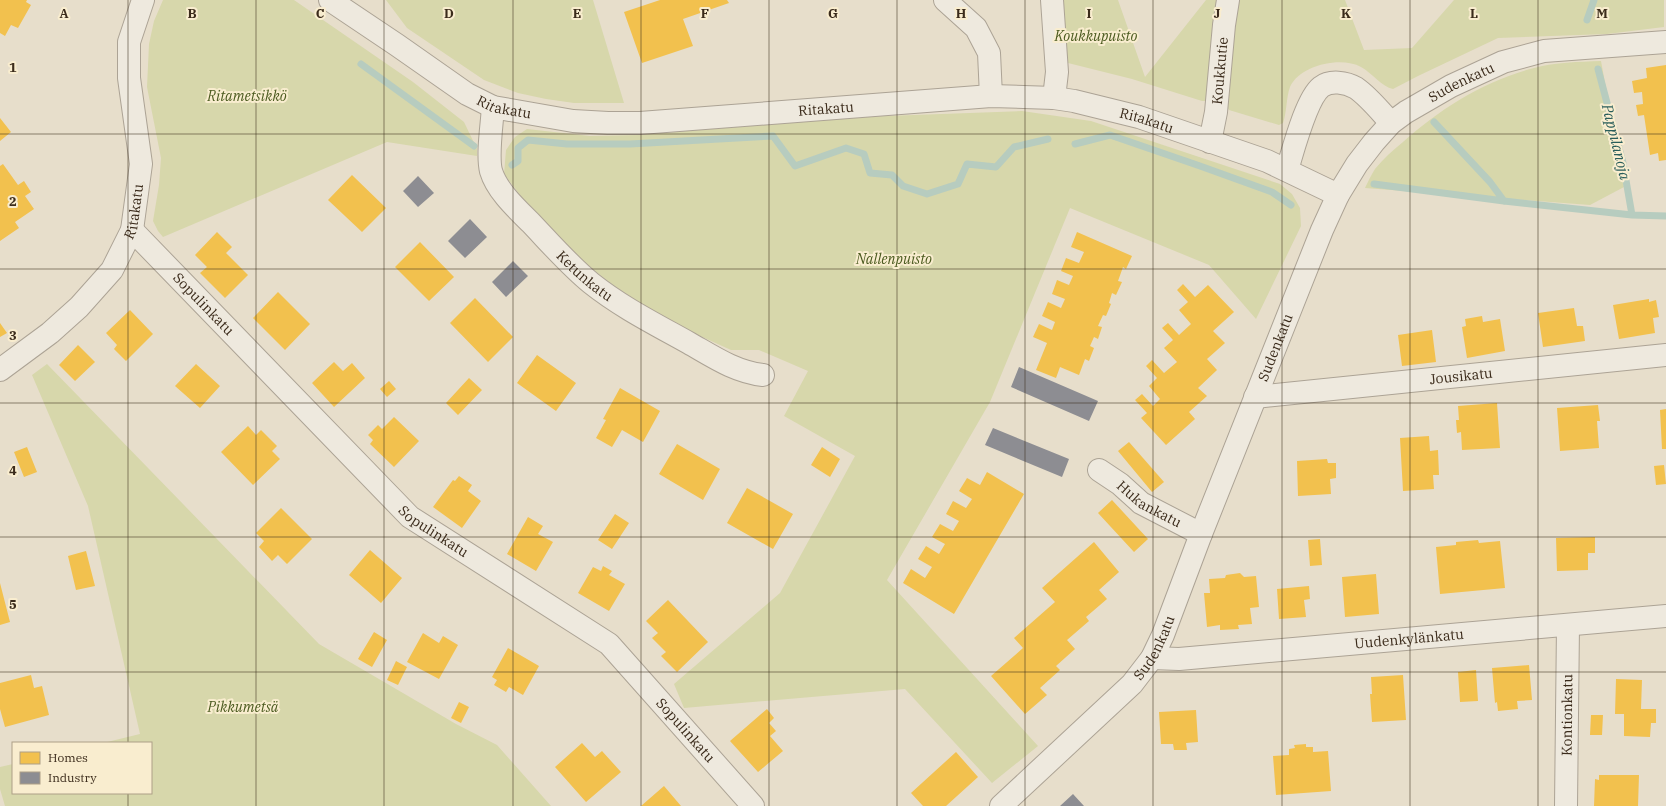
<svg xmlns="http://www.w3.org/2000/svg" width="1666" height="806" font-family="'IBM Plex Serif',serif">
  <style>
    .green { fill: #d7d7ab }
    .homes { fill: #f2c14e }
    .industry { fill: #8d8d92 }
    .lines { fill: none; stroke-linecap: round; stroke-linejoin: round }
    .stream { stroke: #b7ccbf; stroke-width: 7 }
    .minor-casing { stroke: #aca395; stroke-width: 24 }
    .minor { stroke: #eee9de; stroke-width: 22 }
    .grid { fill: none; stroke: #3b2b1b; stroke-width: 1; stroke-opacity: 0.55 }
    .labels { text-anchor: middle; stroke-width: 4; stroke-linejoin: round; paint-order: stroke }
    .park-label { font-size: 14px; font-style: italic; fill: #4b5a1f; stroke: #f9edcf }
    .street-label { font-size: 14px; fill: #3b2b1b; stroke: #f9edcf }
    .water-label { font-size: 15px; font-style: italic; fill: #295d5a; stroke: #f9edcf }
    .grid-label { font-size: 13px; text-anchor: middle; font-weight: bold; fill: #3b2b1b; stroke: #f9edcf; stroke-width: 4; stroke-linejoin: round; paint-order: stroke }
  </style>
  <rect width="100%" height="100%" fill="#e7decb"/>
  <!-- green -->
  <path class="green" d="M163,0h131l119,82 51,40 13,27v7l-90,-14 -224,95 -5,-6 -5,-10 6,-36 2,-27 -14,-71 2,-43 5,-23z
    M386,0h207l31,103h-50l-28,-4 -28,-6 -34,-13 -77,-52z
    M1059,0h59l27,77 61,-77h11l-3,16 -6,85h-6l-70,-22 -64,-16z
    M1238,0h107l19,50 48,-2 42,-48h210v27l-57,7 -109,4 -80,38 -25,13c-11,-2 -21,-16 -32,-22 -20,-11 -61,-2 -71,20 -4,11 -3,25 -7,36l-4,2 -50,-15 -2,-3 5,-75z
    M1601,61l23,126 -34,18 -225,-17c3,-6 6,-13 10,-19 8,-10 18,-19 28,-27 38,-34 81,-61 131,-74 22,-6 44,-6 67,-7z
    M1022,111l69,10 189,63 12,10 8,14 1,18 -45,93 -47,-54 -139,-57 -80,194 -103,178 151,166 -46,37 -87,-94 -221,19 -10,-24 106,-91 75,-137 -71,-40 24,-45 -49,-21h-28l-62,-28 -59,-39 -41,-33 -40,-43 -25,-33 2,-24 9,-13 12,-8 63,7 48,-1 220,-18z
    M47,364l272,280 137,80 41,21 54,61h-546l-5,-17v-22l13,-3v29h138v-50h-48l37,-9 -52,-228 -56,-131z"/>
  <!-- homes -->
  <path class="homes" d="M0,0h27l-1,2 5,3 -13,23 -7,-3 -6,11 -5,-3z
    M660,0h67l2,3 -46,16 10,27 -51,17 -18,-51z
    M1666,65v95l-7,1 -1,-8 -8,2 -6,-40 -6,1 -2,-11 7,-1 -1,-12 -8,1 -2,-12 15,-3 -1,-10z
    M0,118l11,14 -11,9z
    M3,164l15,21 6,-4 7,11 -6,4 9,13 -19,13 4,6 -19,13v-75z
    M352,175l34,33 -24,24 -34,-32z
    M217,232l15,15 -6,6 22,22 -23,23 -25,-25 7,-6 -12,-12z
    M1077,232l55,24 -6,13 -3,-2 -5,14 4,1 -6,13 -4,-2 -3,10 2,1 -5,12 -3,-1 -5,11 4,1 -4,12 -4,-2 -4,9 4,2 -5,13 -4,-2 -6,16 -19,-8 -4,11 -20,-8 11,-27 -14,-6 6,-13 13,6 3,-8 -13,-6 6,-14 13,6 4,-9 -13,-5 5,-14 12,5 4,-9 -12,-5 5,-13 13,5 5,-11 -13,-5z
    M420,242l34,35 -25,24 -34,-34z
    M1183,284l12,13 13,-12 26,27 -21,19 12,12 -18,16 10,11 -19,18 9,8 -18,16 6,7 -29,26 -25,-27 6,-5 -12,-13 7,-6 11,12 7,-7 -11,-13 8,-8 -11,-12 6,-6 12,13 13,-11 -13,-14 9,-8 -11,-12 6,-5 11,12 12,-11 -12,-14 9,-8 -11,-12z
    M278,292l32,32 -25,26 -32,-32z
    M475,298l38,39 -25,25 -38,-39z
    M1649,299v3l7,-2 3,17 -6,1 2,15 -36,6 -6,-34z
    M1574,308l3,18h6l2,15 -42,6 -5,-34z
    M130,310l23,24 -27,27 -12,-12 3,-4 -11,-12z
    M1482,316l1,6 17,-3 5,32 -38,7 -5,-31 4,-1 -1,-7z
    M0,323l7,10 -7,4z
    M1432,330l4,32 -34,4 -4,-31z
    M78,345l17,17 -20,19 -16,-16z
    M537,355l39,28 -20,28 -39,-28z
    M334,362l9,9 9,-8 13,15 -31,29 -22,-24z
    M196,364l24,22 -20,22 -25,-22z
    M469,378l13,12 -24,25 -12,-12z
    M389,381l7,8 -9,8 -7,-8z
    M620,388l40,23 -17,31 -21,-12 -10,17 -16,-9 10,-18 -3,-1z
    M1497,403l3,45 -38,2 -1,-18 -4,1 -1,-13h3l-1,-14z
    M1598,405l2,16h-3l2,27 -39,3 -3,-43z
    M1666,409v40h-4l-2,-39z
    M394,417l25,24 -25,26 -24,-23 3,-4 -5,-5 10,-10 4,4z
    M248,426l8,9 5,-5 16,16 -5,5 8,8 -27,26 -32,-33z
    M1429,436l1,15 8,-1 1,25h-6l1,14 -31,2 -3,-53z
    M1129,442l35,40 -12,10 -34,-41z
    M677,444l43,25 -17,31 -44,-26z
    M27,447l10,25 -13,5 -10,-25z
    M822,447l18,12 -10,18 -19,-12z
    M1327,459l1,4h8v15l-6,1 1,15 -33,2 -1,-35z
    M1664,465l2,19 -10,1 -2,-19z
    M987,472l37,22 -70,120 -51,-31 8,-14 14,9 7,-11 -14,-8 8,-13 13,8 6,-10 -13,-7 8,-13 13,7 6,-10 -13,-7 7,-13 13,7 6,-9 -13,-8 8,-13 13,7z
    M459,476l13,9 -4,6 13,10 -19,27 -29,-21 20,-27 2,1z
    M747,488l46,26 -20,35 -46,-26z
    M1112,500l36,39 -14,13 -36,-39z
    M281,508l31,31 -25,25 -9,-9 -6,6 -13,-14 5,-6 -8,-8z
    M615,514l14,9 -17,26 -14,-9z
    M528,517l15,9 -5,8 15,8 -17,29 -29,-17z
    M1595,537v16h-7v17l-31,1 -1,-33z
    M1320,539l2,26 -12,1 -2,-26z
    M1478,540l1,3 21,-2 5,47 -65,6 -4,-47 20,-2v-3z
    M1094,542l25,30 -20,18 8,9 -21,18 3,4 -22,19 8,9 -19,17 4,4 -20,18 7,7 -22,19 -34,-38 32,-28 -9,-10 41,-36 -13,-14z
    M370,550l32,28 -21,25 -32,-28z
    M86,551l9,35 -19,4 -8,-34z
    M603,566l9,5 -3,4 16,9 -16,27 -31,-18 15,-26 8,4z
    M1240,573l4,4 12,-1 3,31 -9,1 2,16 -14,1 1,4 -19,1v-5l-13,2 -3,-34h6l-1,-14 16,-1 1,-3z
    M1376,574l3,40 -34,3 -3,-40z
    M0,583l10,39 -10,3z
    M1309,586l1,13 -6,1 2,17 -27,2 -2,-30z
    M668,600l40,42 -31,30 -16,-16 5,-4 -14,-14 6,-5 -12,-12z
    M374,632l13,8 -15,27 -14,-8z
    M423,633l16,10 4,-7 15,9 -19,34 -32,-17z
    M508,648l31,18 -16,29 -14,-8 -3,5 -12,-7 3,-5 -5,-3z
    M396,661l11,6 -9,18 -11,-5z
    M1529,665l3,35 -15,1 1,8 -20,2 -1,-9 -2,1 -3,-35z
    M1476,670l2,31 -18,1 -2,-30z
    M31,675l3,13 8,-2 7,29 -44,12 -5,-18v-26z
    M1403,675l3,45 -34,2 -2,-28h2l-1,-17z
    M1616,679l26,1 -1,29h15v14h-5l-1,14 -26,-1v-22h-9z
    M459,702l10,5 -8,16 -10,-5z
    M767,709l7,9 -5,5 7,8 -6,5 13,15 -25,21 -28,-31z
    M1196,710l2,32 -12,1 1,7h-13l-1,-6h-12l-2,-32z
    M1591,715h12l-1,20h-12z
    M582,743l13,14 7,-6 19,21 -35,30 -31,-35z
    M1306,744v3h7v5l15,-1 3,40 -55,4 -3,-39 16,-1v-6l6,-1 -1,-3z
    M956,752l22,25 -32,29h-23l-12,-13z
    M1599,775h40l-1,31h-44l1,-27 4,1z
    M664,786l17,20h-40z"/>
  <!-- industry -->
  <path class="industry" d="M418,176l16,17 -16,14 -15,-16z
    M470,219l17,18 -22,21 -17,-17z
    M513,261l15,15 -22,21 -14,-15z
    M1019,367l79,34 -9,20 -78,-34z
    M993,428l76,31 -7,18 -77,-32z
    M1073,794l11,12h-24z"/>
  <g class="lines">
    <!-- stream -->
    <path class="stream" d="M1587,20l7,-20
      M361,64l113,82
      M1598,69l25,94 9,52
      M1434,122l56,60 14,19
      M1075,144l35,-9 90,31 72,26 19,13
      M512,165l6,-4v-13l10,-8 39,4h63l143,-8 22,30 51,-18 18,6 6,19 22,2 11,11 24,8 31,-10 9,-20 29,3 18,-20 34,-8
      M1374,184l130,17 128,14 34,1"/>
    <defs>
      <g id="minor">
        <path id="s1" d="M330,0l67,45 70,49 26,13 80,14 35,2h32l351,-27 63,2 20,3 65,16 128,44 71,34"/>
        <path d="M945,0l31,28 13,25 2,43"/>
        <path d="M1052,0l5,72 -3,26"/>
        <path id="s2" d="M493,107c-1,17 -6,48 -2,64 6,20 26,38 40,52 19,20 38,42 60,60 30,24 64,41 98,60 23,13 46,29 74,32"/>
        <path id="s3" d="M1210,142l6,-30 8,-87 4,-25"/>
        <path d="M1287,170c6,-19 19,-71 34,-83 9,-7 25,-5 35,1 13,9 24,23 35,35"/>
        <path id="s4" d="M132,230l278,287 199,127 144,162"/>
        <path id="s5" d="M0,370l50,-37 29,-26 33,-37 20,-40 9,-66 -12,-86v-36l14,-42"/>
        <path id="s6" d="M1255,397l411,-42"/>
        <path id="s7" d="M1099,470l21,14 21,19 60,31"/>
        <path id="s8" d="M1152,658l27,1 487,-43"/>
        <path id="s9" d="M1001,806l131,-122 20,-26 11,-23 38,-101 121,-304 16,-35 19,-31 17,-22 17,-19 15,-11 45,-26 52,-24 41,-11 122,-9"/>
        <path id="s10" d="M1566,806l2,-181"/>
      </g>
    </defs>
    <!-- minor casing -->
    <use href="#minor" class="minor-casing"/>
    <!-- minor -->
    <use href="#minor" class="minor"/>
  </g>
  <!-- grid -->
  <path class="grid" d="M128,0v743M256,0v806M384,0v806M513,0v806M641,0v806M769,0v806M897,0v806M1025,0v806M1153,0v806M1282,0v806M1410,0v806M1538,0v806M0,134h1666M0,269h1666M0,403h1666M0,537h1666M0,672h1666M128,793v13"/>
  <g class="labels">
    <!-- park labels -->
    <g class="park-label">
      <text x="1096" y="41">Koukkupuisto</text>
      <text x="247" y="101">Ritametsikkö</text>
      <text x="894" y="264">Nallenpuisto</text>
      <text x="243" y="712">Pikkumetsä</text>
    </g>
    <!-- street labels -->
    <g class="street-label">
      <text dy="5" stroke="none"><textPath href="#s3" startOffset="72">Koukkutie</textPath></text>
      <text dy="5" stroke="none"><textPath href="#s9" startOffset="882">Sudenkatu</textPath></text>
      <text dy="5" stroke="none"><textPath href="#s1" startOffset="206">Ritakatu</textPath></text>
      <text dy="5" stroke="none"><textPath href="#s1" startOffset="530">Ritakatu</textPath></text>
      <text dy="5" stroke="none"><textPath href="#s1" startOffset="854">Ritakatu</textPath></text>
      <text dy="5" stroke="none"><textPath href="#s5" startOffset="214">Ritakatu</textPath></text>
      <text dy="5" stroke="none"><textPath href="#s2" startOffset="206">Ketunkatu</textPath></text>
      <text dy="5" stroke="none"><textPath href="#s4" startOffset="103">Sopulinkatu</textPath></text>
      <text dy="5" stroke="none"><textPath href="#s9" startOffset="546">Sudenkatu</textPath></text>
      <text dy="5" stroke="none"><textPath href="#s6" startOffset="207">Jousikatu</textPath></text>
      <text dy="5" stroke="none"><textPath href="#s7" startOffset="61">Hukankatu</textPath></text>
      <text dy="5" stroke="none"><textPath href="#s4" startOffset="427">Sopulinkatu</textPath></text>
      <text dy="5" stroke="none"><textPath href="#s8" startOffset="258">Uudenkylänkatu</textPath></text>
      <text dy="5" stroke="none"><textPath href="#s9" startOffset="222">Sudenkatu</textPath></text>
      <text dy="5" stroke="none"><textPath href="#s10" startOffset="91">Kontionkatu</textPath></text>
      <text dy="5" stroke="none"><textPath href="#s4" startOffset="751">Sopulinkatu</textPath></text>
    </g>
    <!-- water labels -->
    <g class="water-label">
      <text transform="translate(1616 142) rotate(76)" y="5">Pappilanoja</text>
    </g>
  </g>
  <g class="grid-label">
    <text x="64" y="18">A</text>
    <text x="192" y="18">B</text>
    <text x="320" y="18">C</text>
    <text x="449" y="18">D</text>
    <text x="577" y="18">E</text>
    <text x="705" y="18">F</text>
    <text x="833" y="18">G</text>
    <text x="961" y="18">H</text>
    <text x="1089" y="18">I</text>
    <text x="1217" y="18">J</text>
    <text x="1346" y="18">K</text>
    <text x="1474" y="18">L</text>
    <text x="1602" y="18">M</text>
    <text x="13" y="72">1</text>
    <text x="13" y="206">2</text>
    <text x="13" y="340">3</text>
    <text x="13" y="475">4</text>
    <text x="13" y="609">5</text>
  </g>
  <!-- legend -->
  <rect x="12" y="742" width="140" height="52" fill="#f9edcf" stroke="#ad9f87"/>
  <rect x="20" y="752" width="20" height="12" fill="#f2c14e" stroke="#ad9f87"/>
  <text x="48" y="762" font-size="12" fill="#3b2b1b">Homes</text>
  <rect x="20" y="772" width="20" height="12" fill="#8d8d92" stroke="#ad9f87"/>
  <text x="48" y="782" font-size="12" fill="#3b2b1b">Industry</text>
</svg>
